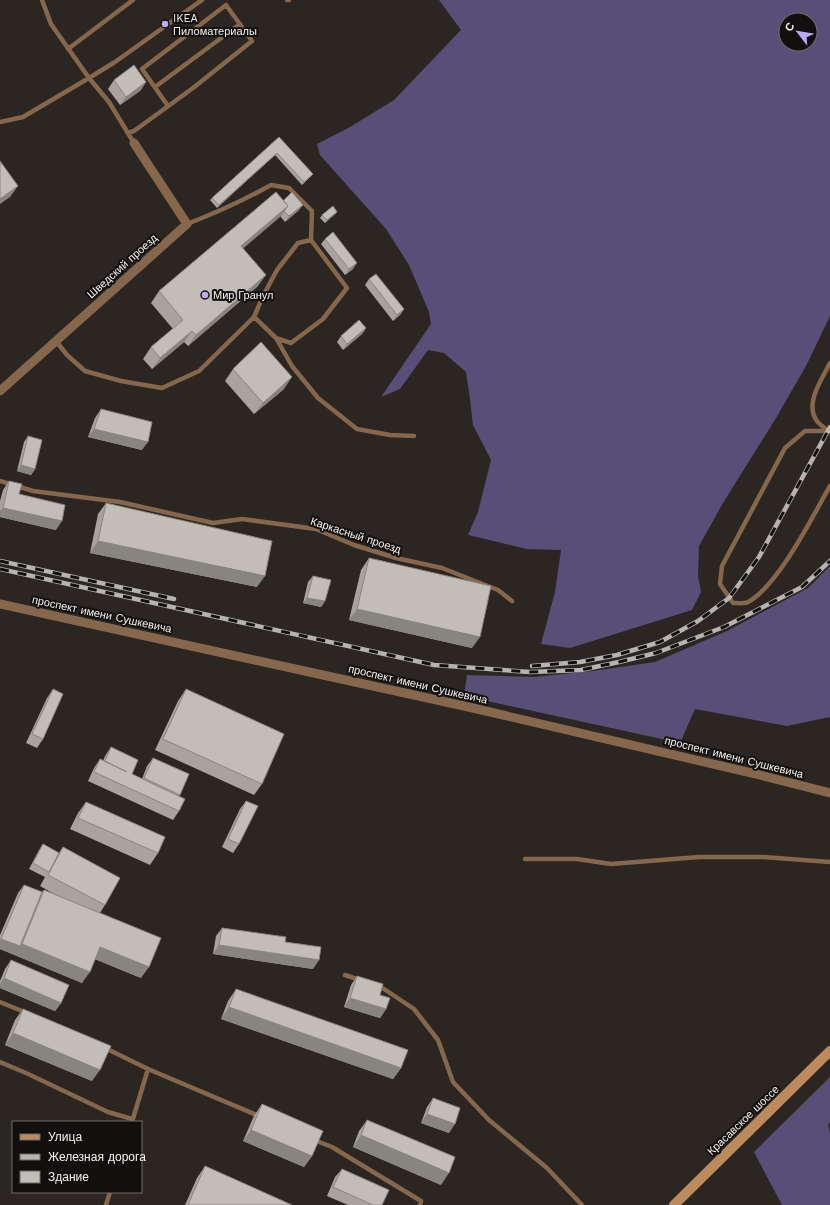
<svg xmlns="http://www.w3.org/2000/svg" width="830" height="1205" font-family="'Work Sans',sans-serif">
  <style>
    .forest { fill: #584f79; fill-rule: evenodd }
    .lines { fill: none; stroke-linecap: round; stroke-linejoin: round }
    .lane { stroke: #86674b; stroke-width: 4.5 }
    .street { stroke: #86674b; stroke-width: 9 }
    .secondary { stroke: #bd8a5c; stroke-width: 10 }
    .rail-casing { stroke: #b7b3b0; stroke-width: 4.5 }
    .rail { stroke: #12100e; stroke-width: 3; stroke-dasharray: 9; stroke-linecap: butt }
    .wall { fill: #a8a39d }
    .shaded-wall { fill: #888480 }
    .building { fill: #c3bdb7; stroke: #888480 }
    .poi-dot { fill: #bbaaf6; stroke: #12100e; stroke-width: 1.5 }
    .labels { text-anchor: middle; stroke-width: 4; stroke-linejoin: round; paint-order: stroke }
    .poi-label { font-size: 11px; fill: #f6f3f0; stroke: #12100e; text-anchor: start }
    .street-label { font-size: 11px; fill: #f6f3f0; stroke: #12100e }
  </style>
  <rect width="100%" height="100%" fill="#2b2622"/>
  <!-- forest -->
  <path class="forest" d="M439,0h391v316l-24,50 -30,52 -53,85 -24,43 -1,30 3,16 -9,18 -122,38 -29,-4 14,-52 6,-42 -34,-1 -59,-14 10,-23 13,-52 -18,-35 -3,-26 -4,-27 -22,-19 -16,-3 -28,39 -19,8 50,-73 -2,-12 -20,-47 -23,-36 -66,-74 -3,-11 33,-17 44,-27 67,-70zM786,20h24v24h-24z
    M830,566v151l-43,9 -92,-17 -15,34 -216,-47 3,-21 67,2 59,-6 62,-9 72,-31 81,-43z
    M830,1077v45l-2,2 2,9v72h-48l-28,-53z"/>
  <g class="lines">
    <!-- lane -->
    <path class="lane" d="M42,0l9,24 38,54 20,24 25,41
      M287,0h2
      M68,49l65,-49
      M155,87l85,-63
      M0,122l23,-5 66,-39 26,-16 87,-62
      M128,133l6,-2 59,-43 59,-47 -26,-36 -84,64 26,37
      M254,317l9,-21 14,-26 21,-27 13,-3
      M276,338l16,28 26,32 39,31 33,6 24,1
      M56,341l11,14 18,16 36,10 41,7 37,-17 55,-54 22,21 15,5 32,-24 24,-31 -36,-48 1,-29 -23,-23 -18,-3c-27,15 -55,28 -84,39
      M828,431c-3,-3 -8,-6 -11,-10 -13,-17 5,-42 13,-58
      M830,432l-2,-1h-23l-20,17 -63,118 -2,18 13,19c4,0 11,1 15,-1 31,-17 64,-85 82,-116
      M0,481l33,10 87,11 93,21 29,-4 74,10 38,16 42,13 46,10 56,22 14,11
      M525,859h52l34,5 88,-7h64l67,5
      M345,975l15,5
      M377,986l7,3 30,20 24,31 15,42 36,38 58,48 35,37
      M0,1002l27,11
      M103,1047l45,22 111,47
      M0,1062l26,11 82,39 24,7
      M132,1122l16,-53
      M314,1140l18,7 89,54 -1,4
      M106,1205l4,-13"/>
    <!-- street -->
    <path class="street" d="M0,391l187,-167 -53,-81
      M0,604l464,102 292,68 74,19"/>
    <!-- secondary -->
    <path class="secondary" d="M674,1205l156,-154"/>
    <defs>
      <path id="rail" d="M0,561l174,38
        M0,569l434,96 96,7 51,-2 38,-8 37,-9 68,-26 78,-40 28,-26
        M532,666l48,-4 37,-7 43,-13 38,-21 31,-23 30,-41 71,-130"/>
    </defs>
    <!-- rail casing -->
    <use href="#rail" class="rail-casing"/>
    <!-- rail -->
    <use href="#rail" class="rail"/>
  </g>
  <!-- wall -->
  <path class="wall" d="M114,80l32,2 -6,9 -20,14 -12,-16z
    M279,137l34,37 -11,11 -27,-30 -58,53 -7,-8 2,-2z
    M283,201l16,9 -14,12 -5,-6 -37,32 15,38 -70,60 -4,-4 -32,27 -9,-10 8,-12 22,-18 -22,-26 8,-12z
    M337,212l-2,2 -10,9 -5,-5 2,-3z
    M325,239l28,30 -8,6 -24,-31z
    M369,279l35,30 -4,6 -7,6 -28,-36z
    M366,328l-4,6 -19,16 -6,-8 4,-6z
    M233,369l51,20 -30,25 -29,-33z
    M101,409l41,41 -54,-13 7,-19z
    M28,436l7,33 -4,6 -14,-4 7,-29z
    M9,481l10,13 37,36 -56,-13v-16l3,-11z
    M106,503l151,84 -167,-34 8,-39z
    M369,558l103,90 -123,-28 12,-50z
    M313,576l12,25 -4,6 -18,-4 5,-21z
    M53,689l-10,50 -6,9 -11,-5 21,-45z
    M186,689l76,95 -8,11 -99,-45 23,-49z
    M111,747l21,27 10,5 5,-13 6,-8 27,37 -1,1v15l-6,9 -85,-39 6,-13 6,-9 3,2 2,-5z
    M246,801l-7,43 -6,9 -11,-6 18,-38z
    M86,802l72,51 -8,12 -80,-36 8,-16z
    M43,844l16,9 4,-6 42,58 -5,8 41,65 -46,-19 -13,24 -82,-34v-14l18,-42 6,-8 18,7 2,-2 10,4 -14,-8 5,-9 -16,-8 10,-19z
    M222,928l63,14 28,27 -100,-15 3,-18z
    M11,960l50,43 -6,8 -55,-23v-7l5,-12z
    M357,976l23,19 6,14 -6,9 -36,-11 7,-22z
    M236,989l165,79 -8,11 -172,-60 7,-18z
    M23,1009l69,72 -87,-36 10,-25z
    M433,1098l16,35 -28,-10 6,-16z
    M262,1104l50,52 -8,11 -61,-26 11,-25z
    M367,1120l74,65 -88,-38 6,-16z
    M205,1166l87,39h-107l12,-27z
    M342,1169l40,36h-34l-21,-9 8,-19z"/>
  <!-- shaded-wall -->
  <path class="shaded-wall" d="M146,82l-6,9 -20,14 6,-8z
    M277,153l-2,2 -58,53 2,-3z
    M313,174l-11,11 2,-3z
    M18,186l-8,11 -10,7v-5z
    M303,205l-4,5 -14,12 4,-6z
    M288,206l-8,11 -47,40 8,-11z
    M337,212l-2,2 -10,9 2,-3z
    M357,263l-4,6 -8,6 4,-6z
    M266,275l-8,11 -70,60 8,-11z
    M404,309l-4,6 -7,6 4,-6z
    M366,328l-4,6 -19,16 4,-6z
    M192,331l-8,11 -32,27 8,-11z
    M292,377l-8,12 -30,25 9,-11z
    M94,429l54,13 -6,8 -54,-13z
    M21,465l14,4 -4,6 -14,-4z
    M3,508l59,13 -6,9 -56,-13v-6z
    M98,541l167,35 -8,11 -167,-34z
    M307,598l18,3 -4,6 -18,-4z
    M357,609l123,28 -8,11 -123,-28z
    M1,939l19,7 2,-2 68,28 -8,11 -82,-34v-9z
    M219,945l100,15 -6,9 -100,-15z
    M100,947l49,20 -8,11 -49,-20z
    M4,978l57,25 -6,8 -55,-23v-4z
    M350,998l36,11 -6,9 -36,-11z
    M229,1007l172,61 -8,11 -172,-60z
    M13,1033l87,37 -8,11 -87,-36z
    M427,1114l28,10 -6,9 -28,-10z
    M251,1130l61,26 -8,11 -61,-26z
    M361,1135l88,38 -8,12 -88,-38z"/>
  <!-- building -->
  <path class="building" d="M134,65l12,17 -20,15 -12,-17z
    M279,137l34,37 -9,8 -27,-29 -58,52 -7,-7z
    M0,161l18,25 -18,13z
    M276,192l12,14 -47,40 25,29 -70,60 -4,-4 -32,27 -9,-11 32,-27 -24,-29z
    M292,192l11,13 -14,11 -5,-5 4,-5 -5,-5z
    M333,206l4,6 -10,8 -5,-5z
    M333,232l24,31 -8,6 -24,-30z
    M376,274l28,35 -7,6 -28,-36z
    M359,320l7,8 -19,16 -6,-8z
    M261,342l31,35 -29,26 -30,-34z
    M101,409l51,13 -4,20 -54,-13z
    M28,436l14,4 -7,29 -14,-4z
    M9,481l13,3 -3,10 46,11 -3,16 -59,-13z
    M106,503l166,38 -7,35 -167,-35z
    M369,558l122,28 -11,51 -123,-28z
    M313,576l18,4 -6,21 -18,-3z
    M53,689l10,5 -20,45 -11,-5z
    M186,689l98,45 -22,50 -99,-45z
    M111,747l27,13 -6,14 53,25 -6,12 -85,-39 6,-13 27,13 -22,-11z
    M153,758l36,16 -9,21 -36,-17z
    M246,801l12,5 -19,38 -11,-5z
    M86,802l79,35 -7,16 -80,-35z
    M43,844l16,9 -10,19 -16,-9z
    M63,847l57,31 -15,27 -57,-30z
    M24,885l18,7 -22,54 -19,-7z
    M44,890l117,48 -12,29 -49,-20 -10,25 -68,-28z
    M222,928l64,9 -1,5 36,5 -2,13 -100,-15z
    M11,960l58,25 -8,18 -57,-25z
    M357,976l26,8 -3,11 10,3 -4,11 -36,-11z
    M236,989l172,61 -7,18 -172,-61z
    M23,1009l88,37 -11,24 -87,-37z
    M433,1098l27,10 -5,16 -28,-10z
    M262,1104l61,27 -11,25 -61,-26z
    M367,1120l88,37 -6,16 -88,-38z
    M205,1166l87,39h-104z
    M342,1169l47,21 -7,15h-9l-40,-18z"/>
  <!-- markers -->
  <g class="poi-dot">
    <circle cx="165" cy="24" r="4"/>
    <circle cx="205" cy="295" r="4"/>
  </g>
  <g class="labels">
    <!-- poi labels -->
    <g class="poi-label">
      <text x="173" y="22">IKEA<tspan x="173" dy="13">Пиломатериалы</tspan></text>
      <text x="213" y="299">Мир Гранул</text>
    </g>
    <!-- street labels -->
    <g class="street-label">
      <text transform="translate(122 266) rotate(-42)" y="4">Шведский проезд</text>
      <text transform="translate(356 535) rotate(18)" y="4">Каркасный проезд</text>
      <text transform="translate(102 614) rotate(12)" y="4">проспект имени Сушкевича</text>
      <text transform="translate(418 684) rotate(13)" y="4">проспект имени Сушкевича</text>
      <text transform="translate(734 757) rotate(14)" y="4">проспект имени Сушкевича</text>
      <text transform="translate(743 1120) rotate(-44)" y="4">Красавское шоссе</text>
    </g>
  </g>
  <!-- legend -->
  <rect x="12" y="1121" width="130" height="72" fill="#12100e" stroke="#6d6b68"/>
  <rect x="20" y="1134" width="20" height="6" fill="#bd8a5c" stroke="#6d6b68"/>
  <text x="48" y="1141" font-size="12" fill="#f6f3f0">Улица</text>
  <rect x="20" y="1154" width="20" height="6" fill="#b7b3b0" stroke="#6d6b68"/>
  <text x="48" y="1161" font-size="12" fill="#f6f3f0">Железная дорога</text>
  <rect x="20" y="1171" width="20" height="12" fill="#c3bdb7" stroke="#6d6b68"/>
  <text x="48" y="1181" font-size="12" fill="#f6f3f0">Здание</text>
  <!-- north arrow -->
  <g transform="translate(798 32) rotate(301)"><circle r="19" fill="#12100e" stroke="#6d6b68"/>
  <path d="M0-3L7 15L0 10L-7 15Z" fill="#bbaaf6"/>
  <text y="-6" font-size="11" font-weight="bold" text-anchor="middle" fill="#f6f3f0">С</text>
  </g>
</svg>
